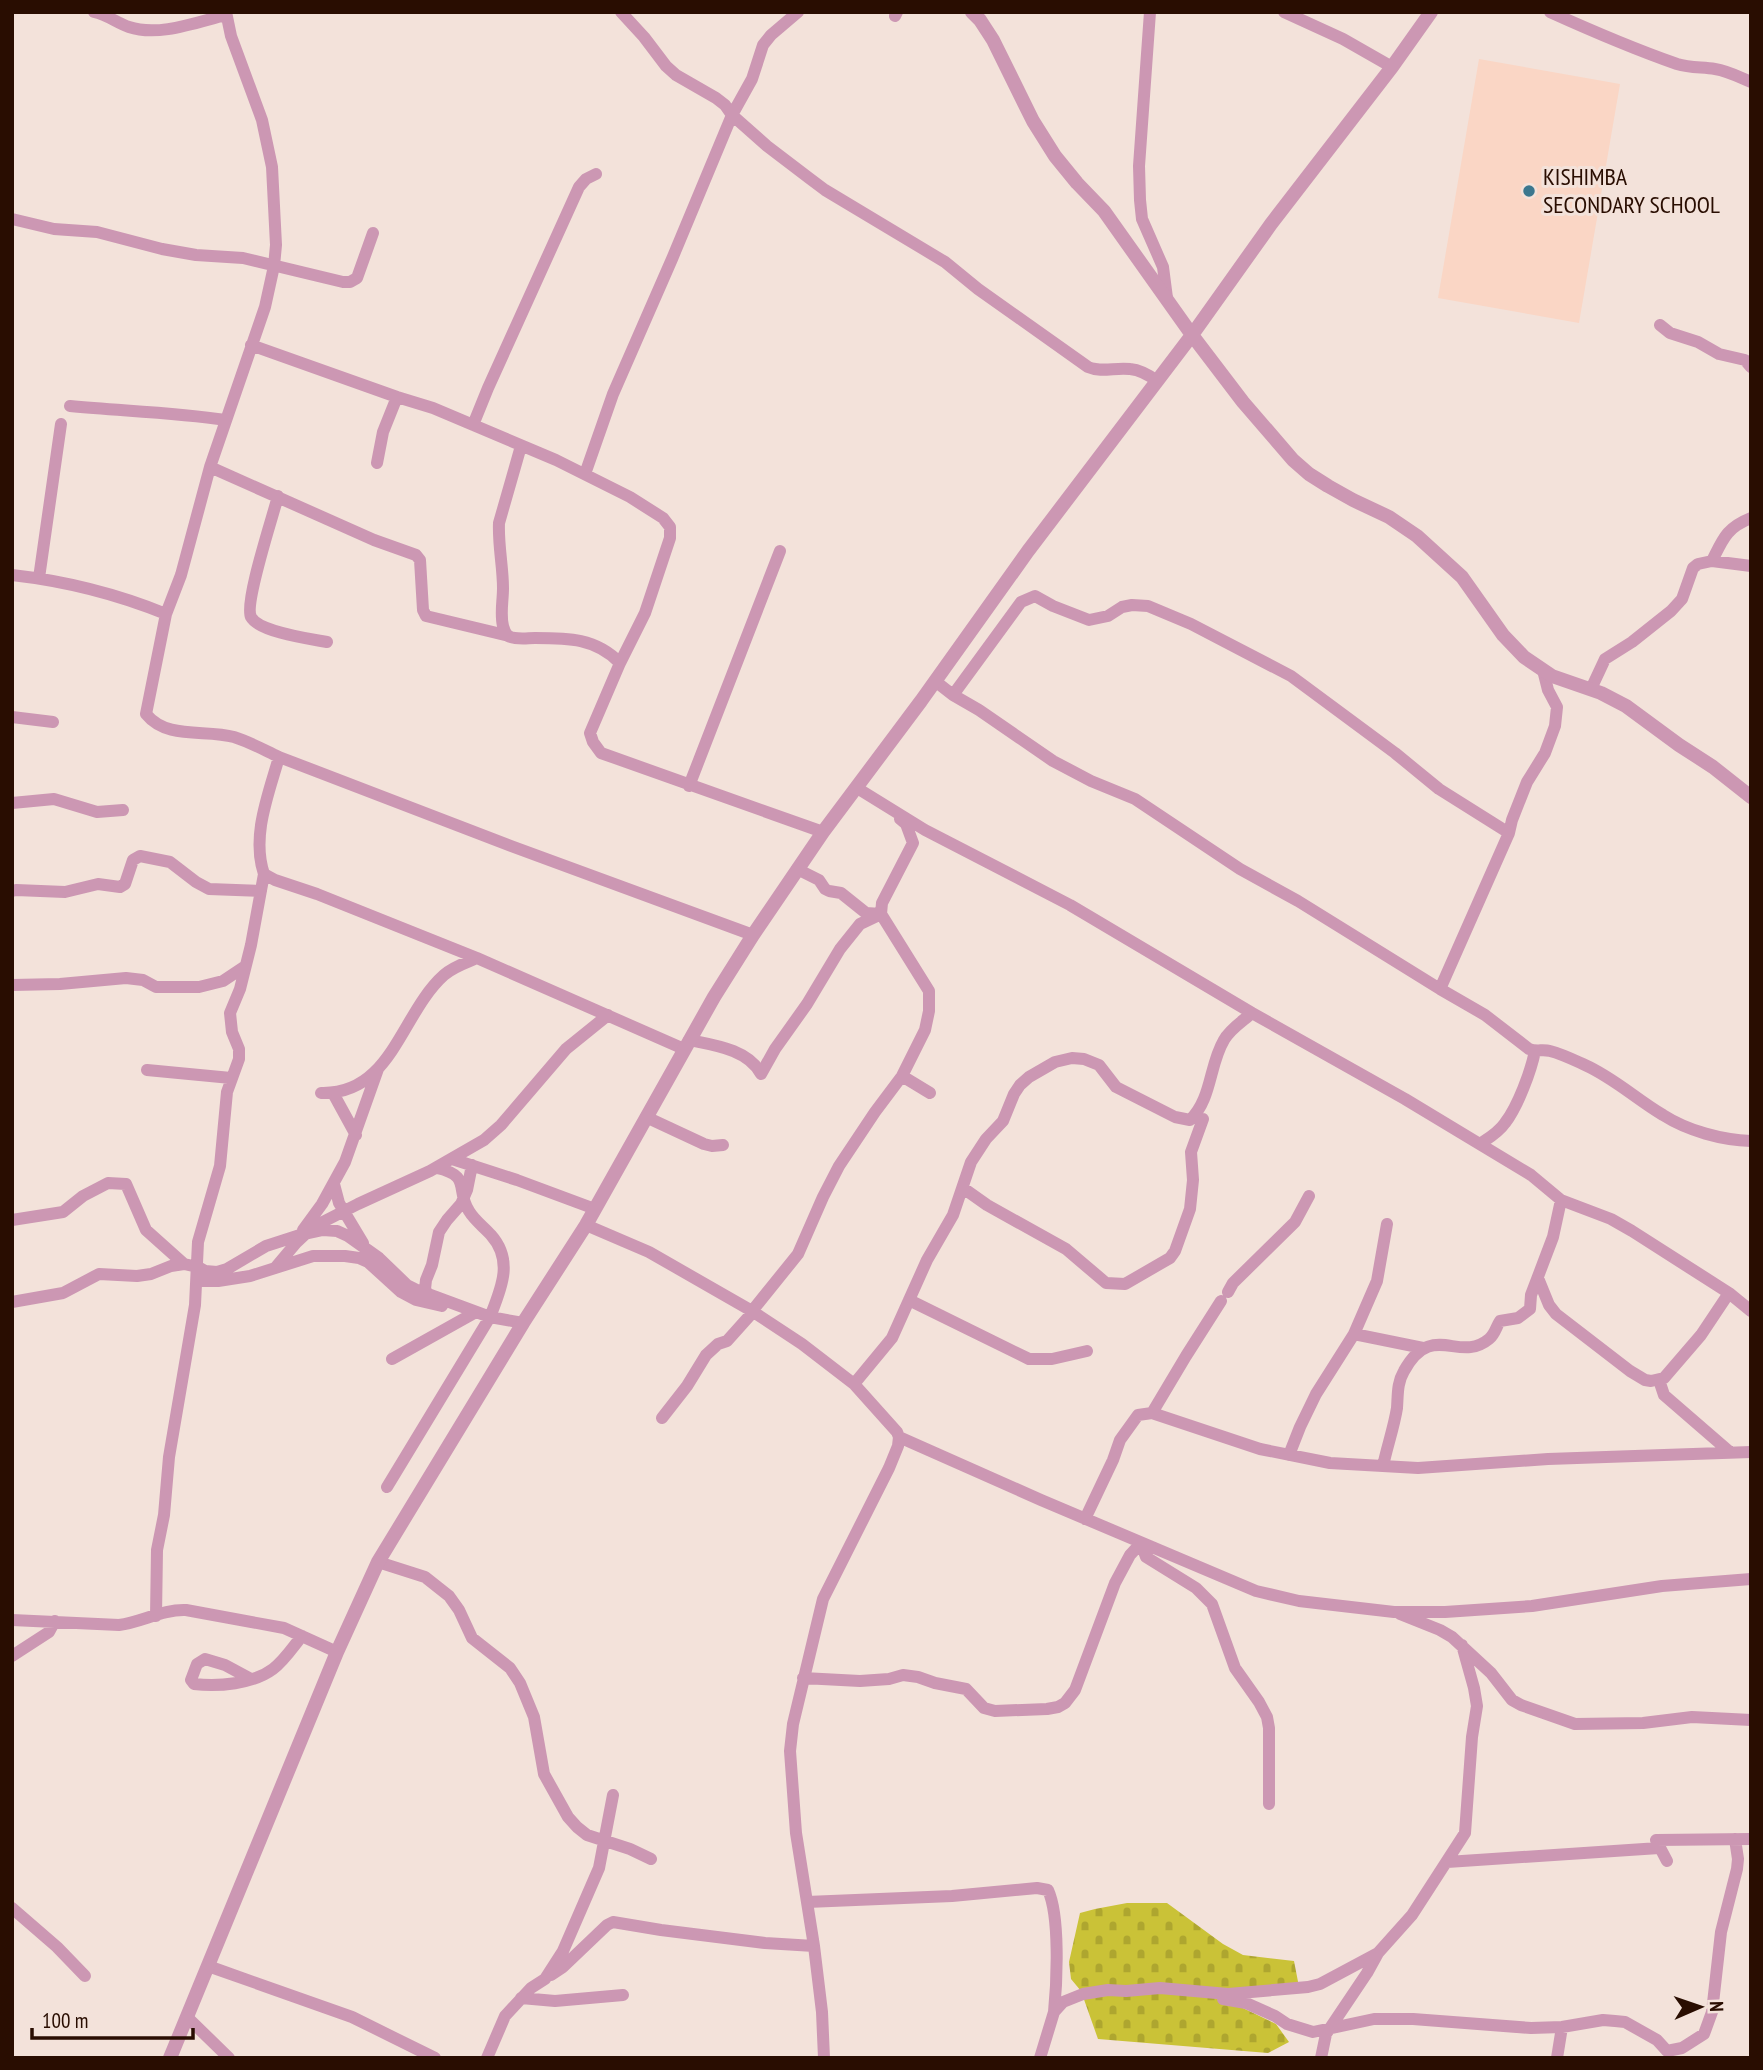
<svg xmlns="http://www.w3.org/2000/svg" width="1763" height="2070" font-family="'PT Sans Narrow',sans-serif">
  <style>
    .built { fill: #fad6c5 }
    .cemetery { fill: url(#cemetery-stones) }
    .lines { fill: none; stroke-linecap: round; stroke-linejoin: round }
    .minor { stroke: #cc97b3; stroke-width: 12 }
    .tertiary { stroke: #cc97b3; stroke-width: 14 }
    .poi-dot { fill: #3b778e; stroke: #f3e2da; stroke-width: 2.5 }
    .labels { text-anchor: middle; stroke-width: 6; stroke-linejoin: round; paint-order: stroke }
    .poi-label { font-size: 24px; fill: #290d01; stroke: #f3e2da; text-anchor: start }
  </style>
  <defs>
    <pattern id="cemetery-stones" width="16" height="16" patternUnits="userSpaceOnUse" patternTransform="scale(1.75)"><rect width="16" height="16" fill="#cac237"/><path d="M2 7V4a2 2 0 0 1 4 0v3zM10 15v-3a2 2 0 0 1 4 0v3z" fill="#aea62f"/></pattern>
  </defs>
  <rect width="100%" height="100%" fill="#f3e2da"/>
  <!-- built -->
  <path class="built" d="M1479,59l141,25 -41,239 -141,-25z"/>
  <!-- cemetery -->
  <path class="cemetery" d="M1127,1903h40l56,41 20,11 51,6 6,31 -78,6 54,26 13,18 -21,11 -170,-14 -17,-48 -10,-12 -2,-17 11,-49 15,-4z"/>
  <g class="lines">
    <!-- minor -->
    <path class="minor" d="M94,12c14,3 23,11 35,15 30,10 68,-5 97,-12
      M226,12l5,24 31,84 10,47 4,78 -2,21 -9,41 -55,160 -29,108 -15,39 -20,100c21,26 59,15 88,23 16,5 30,13 45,20l232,89 242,89
      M621,12l23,25 22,29 10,9 40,23 9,7 7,10 35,31 42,32 16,12 120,72 33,27 110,78c14,6 27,0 42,2 10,1 19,6 27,12
      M1150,12l-11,154 1,34 2,19 21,48 4,31
      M1284,12l59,27 49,28
      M1550,12c42,19 84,37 127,52 13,4 25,3 38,5 13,2 24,8 36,13
      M895,16l2,-4
      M12,219l42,10 43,3 65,17 34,6 47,3 100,24h7l7,-4 16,-45
      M1660,325l10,8 28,9 21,12 26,6 6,7
      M251,345l146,52 36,11 123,52 74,37 33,21 7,9v11l-25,75 -25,50 -30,70 3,9 8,11 222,79
      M70,406c52,5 104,6 156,14
      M473,425l15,-37 91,-201 7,-8 10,-5
      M521,446l-22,77c-1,22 4,44 4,65 0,13 -3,26 0,38 1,4 2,7 5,10 7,4 19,2 27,2 33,0 61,0 85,25
      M377,463l6,-31 14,-35
      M210,467l164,73 42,15 4,5 3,50 3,6 83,20
      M585,474l28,-80 59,-135 60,-144 20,-36 11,-34 8,-10 27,-23
      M278,496c-5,20 -34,107 -27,121 8,15 60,22 76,25
      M1712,561c11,-22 14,-33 39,-43
      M12,575c53,6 105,19 154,39
      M39,578l22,-154
      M935,681l18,14 26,15 74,51 38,20 44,18 105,70 58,32 142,88 45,26 44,34c7,3 14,0 21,2 12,3 24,9 35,14 29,13 51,34 78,50 25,16 59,25 88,26
      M1591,689l14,-30 27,-17 39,-31 11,-12 11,-31 5,-4 14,-3 39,5
      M953,695l68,-93 14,-6 18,10 36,14 19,-4 14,-9 10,-2 16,1 43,18 100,52 104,77 44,36 70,44
      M12,717l41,5
      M279,757c-10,36 -28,79 -15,117l11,6 42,14 160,64 207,91
      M689,786l91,-235
      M857,788l68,42 145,75 182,108 153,86 126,76 30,25 50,19 21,12 97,62 22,18
      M12,803l42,-4 43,13 26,-2
      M797,869l22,11 6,9 4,2 12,2 25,20 15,1
      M12,891l4,-1 49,2 33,-8 22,3 5,-3 8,-24 7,-4 30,6 26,20 13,7 52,2
      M12,985l48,-1 66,-6 17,2 13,7h43l24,-6 21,-14
      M1440,989l69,-156 3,-13 15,-38 18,-29 10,-27 2,-19 -9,-17 -5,-20
      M689,1040c24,5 59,9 72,34l14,-25 32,-45 33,-55 20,-25 21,-10
      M147,1070l84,8
      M902,1076l28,17
      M321,1093c71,2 80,-80 123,-118 9,-8 21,-12 33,-17
      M333,1093l23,42
      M646,1117l58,27 8,2 11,-1
      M1480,1144c9,-6 19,-12 25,-21 13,-17 26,-52 30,-72
      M452,1159l65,21 78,29
      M334,1184l5,19 24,40
      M963,1188l24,17 79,44 40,34 19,1 45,-26 5,-7 15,-42 3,-29 -2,-28 12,-33
      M12,1220l51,-8 20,-16 25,-13 18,1 20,46 38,34
      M586,1225l63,27 103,59 50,33 52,40 43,48 2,5 -1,9 -9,22 -66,131 -30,125 -3,27 6,82 18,113 8,66 2,46
      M303,1230l19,-26 23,-42 33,-93
      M275,1268l21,-25 17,-16 45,-23 72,-33 54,-31 17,-15 65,-76 42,-34
      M1538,1278l11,27 7,9 74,57 15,9 6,1 13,-3 37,-43 28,-42
      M198,1281h20l32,-5 63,-20h32l14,2 9,4 33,30 15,8 26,6
      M1228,1292l5,-9 62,-61 14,-26
      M428,1295l-3,-6 1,-9 6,-15 7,-33 8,-12 14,-16 6,-14 5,-25
      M909,1300l120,59h23l35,-8
      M12,1302l51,-9 36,-19 38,2 14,-2 20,-8 13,-2 14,3 7,4 12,1 10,-3 39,-23 34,-11 23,-5 14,1 11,5 31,22 28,27 10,5 73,27 33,6
      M752,1311l46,-57 25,-57 16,-31 36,-54 27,-36 23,-46 4,-19v-20l-48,-77 1,-11 31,-60 -7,-19 -6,-5
      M1354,1334l69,14
      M392,1359l84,-47
      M1659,1380l5,15 67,58
      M854,1384l38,-46 35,-78 26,-45 18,-53 15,-23 17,-18 11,-27 6,-9 9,-8 26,-15 17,-4 12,1 15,6 17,22 59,30 15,3c22,-21 19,-55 34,-80 6,-11 19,-19 28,-27
      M1152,1413l34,-57 35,-55
      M662,1418l25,-32 19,-31 12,-11 9,-3 26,-29
      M899,1437l142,63 215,91 43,10 95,11h51l87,-6 130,-20 89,-7
      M1289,1455l11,-28 16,-33 38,-60 23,-53 10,-57
      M1383,1466c4,-19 11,-39 14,-58 1,-14 0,-25 7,-37 28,-51 55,-7 85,-32 6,-5 7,-12 11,-18l18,-3 12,-9 1,-14 22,-58 8,-37
      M387,1487l103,-170c11,-28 24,-56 1,-82 -7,-8 -16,-14 -22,-24 -14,-22 3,-35 -32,-43
      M1085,1519l28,-59 7,-20 18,-25 14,-2 108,36 70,14 88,5 130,-9 203,-7
      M1141,1543l5,14 50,31 16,16 23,64 24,34 8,15 2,11v76
      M378,1562l47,15 24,19 10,14 13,28 38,30 10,15 14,34 10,57 24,43 9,10 10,8 43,14 21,10
      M1400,1614l40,16 12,7 39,36 21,27 9,5 54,19 68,-1 49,-6 59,3
      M156,1616l1,-66 7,-35 5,-58 26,-152 3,-63 22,-76 7,-74 12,-33v-10l-7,-17 -2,-19 10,-24 11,-44 13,-71
      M12,1620l107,5c23,-3 44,-16 67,-15l98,18 53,24
      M12,1656l37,-24 6,-11
      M803,1678l57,3 29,-2 14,-4 15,2 17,6 31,6 18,19 11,3 52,-2 11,-2 7,-4 10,-13 40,-107 15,-28 11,-12
      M251,1679l-26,-14 -20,-6 -8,5 -6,16 3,4c24,3 59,0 79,-15 11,-8 20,-22 29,-33
      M1667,1861l-11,-21 95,-1
      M1447,1862l212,-14
      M807,1902l145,-6 85,-8 11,2c12,26 9,92 6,122
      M12,1908l45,39 28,29
      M208,1966l144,51 83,41
      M551,1975l12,-8 44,-42 6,-3 48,8 104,13 49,3
      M521,1998l34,3 68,-6
      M1223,1999l23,4 29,13 12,8 26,8 61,-13h39l118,9 31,-1 41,-7 12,1 10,1 32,18 10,11 15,-3 22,-14 8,-22 9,-80 16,-63 1,-10 -3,-20
      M188,2018l41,40
      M487,2058l18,-42 26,-28 14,-9 18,-28 36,-83 14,-73
      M1040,2058l14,-46 9,-10 20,-8 25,-4 18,1 34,-3 68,6 80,-7 12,-3 58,-31 34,-38 53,-82 7,-96 5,-31 -3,-18 -12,-43
      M1321,2058l5,-24 41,-61 11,-20
      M1557,2058l5,-31"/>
    <!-- tertiary -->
    <path class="tertiary" d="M972,12l8,8 13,20 40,81 22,35 22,27 27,28 88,124 51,67 50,58 16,14 19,12 25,14 36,17 28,19 45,41 41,58 21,22 28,19 49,17 25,13 53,39 34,22 38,30
      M170,2058l167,-406 41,-90 145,-239 63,-98 128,-228 39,-62 70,-103 98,-131 107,-150 164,-216 79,-111 121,-157 39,-55"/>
  </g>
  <!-- markers -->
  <circle class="poi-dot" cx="1529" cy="191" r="7"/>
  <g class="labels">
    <!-- poi labels -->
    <g class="poi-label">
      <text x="1543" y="185">KISHIMBA<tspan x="1543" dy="28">SECONDARY SCHOOL</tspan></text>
    </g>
  </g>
  <!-- border -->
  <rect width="1763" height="2070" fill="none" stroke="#290d01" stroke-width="28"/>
  <!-- north arrow -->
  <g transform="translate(1700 2007) rotate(88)" stroke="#f3e2da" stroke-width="5" paint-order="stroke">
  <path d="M0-5L12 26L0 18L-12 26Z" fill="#290d01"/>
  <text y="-10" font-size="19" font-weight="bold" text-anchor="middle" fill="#290d01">N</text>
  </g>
  <!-- scale -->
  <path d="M32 2028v10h161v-10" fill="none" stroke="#290d01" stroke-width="3.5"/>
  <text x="42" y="2028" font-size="21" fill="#290d01" stroke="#f3e2da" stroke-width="5" paint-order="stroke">100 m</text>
</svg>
